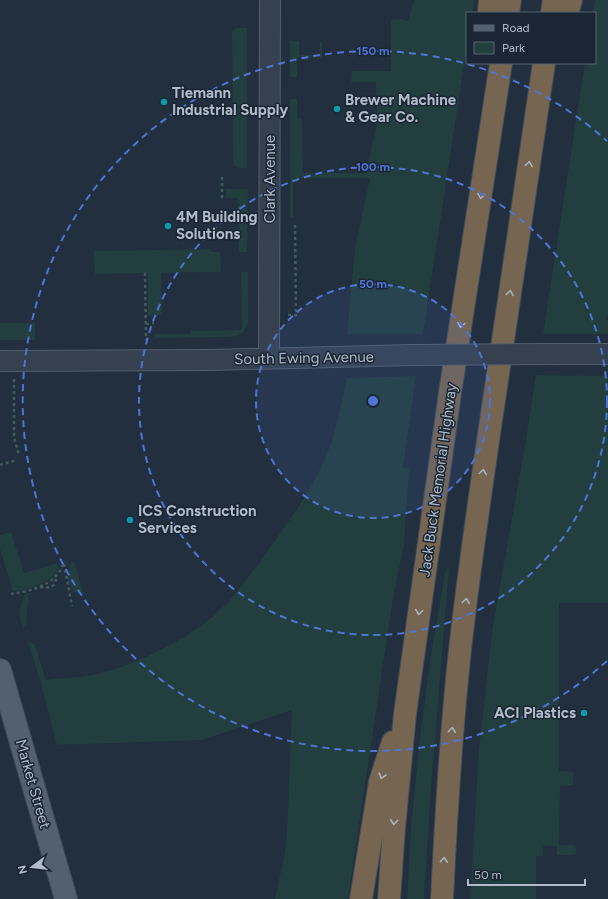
<svg xmlns="http://www.w3.org/2000/svg" width="608" height="899" font-family="Figtree,sans-serif">
  <style>
    .green { fill: #233e3f }
    .lines { fill: none; stroke-linecap: round; stroke-linejoin: round }
    .minor-casing { stroke: #535f6c; stroke-width: 22 }
    .major-casing { stroke: #3e4a57; stroke-width: 24 }
    .highway-casing { stroke: #404c59; stroke-width: 24 }
    .path { stroke: #415b5c; stroke-width: 2.5; stroke-dasharray: 3 3; stroke-linecap: butt }
    .minor { stroke: #35414e; stroke-width: 20 }
    .major { stroke: #53606e; stroke-width: 22 }
    .highway { stroke: #756551; stroke-width: 22 }
    .minor-bridge-casing { stroke: #535f6c; stroke-width: 22; stroke-linecap: butt }
    .minor-bridge { stroke: #35414e; stroke-width: 20 }
    .oneway { stroke: #aab3bd }
    .ring { fill: none; stroke: #5074d3; stroke-width: 2; stroke-dasharray: 7 5 }
    .culture-dot { fill: #0f9aa8; stroke: #1a2633; stroke-width: 1.5 }
    .labels { text-anchor: middle; stroke-width: 3; stroke-linejoin: round; paint-order: stroke }
    .poi-label { font-size: 15px; font-weight: bold; fill: #b0bcc9; stroke: #1a2633; text-anchor: start }
    .street-label { font-size: 15px; fill: #b0bcc9; stroke: #1a2633 }
    .centre { fill: #5074d3; stroke: #1a2633; stroke-width: 2 }
    .ring-label { font-size: 12px; text-anchor: middle; font-weight: bold; fill: #5074d3; stroke: #1a2633; stroke-width: 3; stroke-linejoin: round; paint-order: stroke }
  </style>
  <rect width="100%" height="100%" fill="#212f3e"/>
  <!-- green -->
  <path class="green" d="M414,0h60l-2,13h-5v32l-44,289h-76l8,-86 15,-70h-77v39h-3v-118h7v19l5,1 1,54h63l11,-49 -1,-42h-25l1,-11h39v-51l10,-1 7,2z
    M595,0h13v313l-1,7h1v14h-65l42,-271h10v-50h-2z
    M235,28h12v140c-5,0 -10,1 -14,-4l-1,-134h3z
    M290,41h9v14h20l1,-13h2v16l-25,-1v20h-7z
    M226,189h22l-1,63h-8l-1,-54h-13z
    M211,249v3h9l1,20 -60,1 1,42h-14v-42l-53,1 -1,-23z
    M241,272h7v51c-4,10 -6,12 -17,14l-76,1v-4h36v-3l51,-1z
    M0,323h35v17h-35z
    M536,375l72,1v227h-49v168l15,1 -1,13 -13,1 -1,59h15l2,2v7l-3,1h-16v-9h-14v10h-7v43h-66l9,-149 13,-119 33,-185z
    M416,376l-13,91 6,2 -5,75 -11,54 -45,301h-73l10,-47 2,-17 5,-125 -90,30 -145,5 -17,-65 -12,-37h3l4,2 11,35c17,-2 34,-2 51,-6 44,-11 97,-37 129,-70 18,-20 34,-42 50,-65 19,-26 38,-54 51,-85 10,-25 15,-50 19,-76z
    M11,532l13,41 34,-10c0,2 1,5 0,7 -4,11 -35,22 -45,21l-13,-42v-14z
    M74,561l10,35c-4,-1 -8,-2 -11,-6 -6,-7 -7,-23 1,-29z
    M446,568h3l-18,220 -7,111h-17l4,-72 9,-89 12,-89z
    M29,593l-3,25 1,4 -1,3 -3,3c-1,-4 -3,-9 -4,-14 0,-7 5,-13 5,-20z"/>
  <g class="lines">
    <defs>
      <path id="minor" d="M549,354h59
        M269,358l1,-358
        M0,361l209,-1 204,-5"/>
      <path id="major" d="M0,670l66,229"/>
      <path id="highway" d="M489,13l1,-13
        M508,13l2,-13
        M552,13l2,-13
        M567,13l4,-13
        M361,899l19,-117 13,-40
        M389,899l5,-71 11,-114 45,-321 51,-330
        M442,899c4,-83 9,-166 18,-249 12,-108 29,-216 45,-323 13,-88 26,-176 39,-264"/>
    </defs>
    <!-- minor casing -->
    <use href="#minor" class="minor-casing"/>
    <!-- major casing -->
    <use href="#major" class="major-casing"/>
    <!-- highway casing -->
    <use href="#highway" class="highway-casing"/>
    <!-- path -->
    <path class="path" d="M222,177v21
      M295,225l1,90
      M145,273l1,67
      M288,315h10
      M146,324l8,-1
      M14,379v59l5,17
      M0,465l17,-5
      M64,564l8,42
      M40,587c11,1 16,1 16,-12
      M11,594c20,-3 47,-9 53,-33"/>
    <!-- minor -->
    <use href="#minor" class="minor"/>
    <!-- major -->
    <use href="#major" class="major"/>
    <!-- highway -->
    <use href="#highway" class="highway"/>
    <defs>
      <path id="minor-bridge" d="M413,355l136,-1"/>
    </defs>
    <!-- minor-bridge casing -->
    <use href="#minor-bridge" class="minor-bridge-casing"/>
    <!-- minor-bridge -->
    <use href="#minor-bridge" class="minor-bridge"/>
  </g>
  <!-- one-way arrows -->
  <defs><path id="oneway-chevron" d="M-2-3.5L2.5 0L-2 3.5" fill="none" stroke-width="1.6" stroke-linecap="round" stroke-linejoin="round"/></defs>
  <g class="oneway">
    <use href="#oneway-chevron" transform="translate(529 164) rotate(-82)"/>
    <use href="#oneway-chevron" transform="translate(481 196) rotate(98)"/>
    <use href="#oneway-chevron" transform="translate(510 293) rotate(-81)"/>
    <use href="#oneway-chevron" transform="translate(461 325) rotate(99)"/>
    <use href="#oneway-chevron" transform="translate(483 472) rotate(-82)"/>
    <use href="#oneway-chevron" transform="translate(466 601) rotate(-83)"/>
    <use href="#oneway-chevron" transform="translate(419 612) rotate(98)"/>
    <use href="#oneway-chevron" transform="translate(452 730) rotate(-85)"/>
    <use href="#oneway-chevron" transform="translate(382 776) rotate(106)"/>
    <use href="#oneway-chevron" transform="translate(394 822) rotate(95)"/>
    <use href="#oneway-chevron" transform="translate(444 860) rotate(-87)"/>
  </g>
  <!-- distance rings -->
  <circle cx="373" cy="401" r="117" fill="#5074d3" fill-opacity=".12"/>
  <g class="ring">
    <circle cx="373" cy="401" r="117"/>
    <circle cx="373" cy="401" r="234"/>
    <path d="M607 661A350 350 0 1 1 607 141"/>
  </g>
  <!-- markers -->
  <g class="culture-dot">
    <circle cx="164" cy="102" r="4"/>
    <circle cx="337" cy="109" r="4"/>
    <circle cx="168" cy="226" r="4"/>
    <circle cx="130" cy="520" r="4"/>
    <circle cx="584" cy="713" r="4"/>
  </g>
  <g class="labels">
    <!-- poi labels -->
    <g class="poi-label">
      <text x="172" y="98">Tiemann<tspan x="172" dy="17">Industrial Supply</tspan></text>
      <text x="345" y="105">Brewer Machine<tspan x="345" dy="17">&amp; Gear Co.</tspan></text>
      <text x="176" y="222">4M Building<tspan x="176" dy="17">Solutions</tspan></text>
      <text x="138" y="516">ICS Construction<tspan x="138" dy="17">Services</tspan></text>
      <text x="576" y="718" text-anchor="end">ACI Plastics</text>
    </g>
    <!-- street labels -->
    <g class="street-label">
      <text transform="translate(270 179) rotate(-90)" y="5">Clark Avenue</text>
      <text transform="translate(304 358) rotate(-1)" y="5">South Ewing Avenue</text>
      <text transform="translate(438 480) rotate(-82)" y="5">Jack Buck Memorial Highway</text>
      <text transform="translate(33 784) rotate(74)" y="5">Market Street</text>
    </g>
  </g>
  <circle cx="373" cy="401" r="6" class="centre"/>
  <g class="ring-label">
    <text x="373" y="55">150 m</text>
    <text x="373" y="171">100 m</text>
    <text x="373" y="288">50 m</text>
  </g>
  <!-- legend -->
  <rect x="466" y="12" width="130" height="52" fill="#1a2633" stroke="#56626f"/>
  <rect x="474" y="25" width="20" height="6" fill="#53606e" stroke="#56626f"/>
  <text x="502" y="32" font-size="12" fill="#b0bcc9">Road</text>
  <rect x="474" y="42" width="20" height="12" fill="#233e3f" stroke="#56626f"/>
  <text x="502" y="52" font-size="12" fill="#b0bcc9">Park</text>
  <!-- north arrow -->
  <g transform="translate(32 867) rotate(255)" stroke="#1a2633" stroke-width="3" paint-order="stroke">
  <path d="M0-3L7 15L0 10L-7 15Z" fill="#b0bcc9"/>
  <text y="-6" font-size="11" font-weight="bold" text-anchor="middle" fill="#b0bcc9">N</text>
  </g>
  <!-- scale -->
  <path d="M468 879v6h117v-6" fill="none" stroke="#b0bcc9" stroke-width="2"/>
  <text x="474" y="879" font-size="12" fill="#b0bcc9" stroke="#1a2633" stroke-width="3" paint-order="stroke">50 m</text>
</svg>
